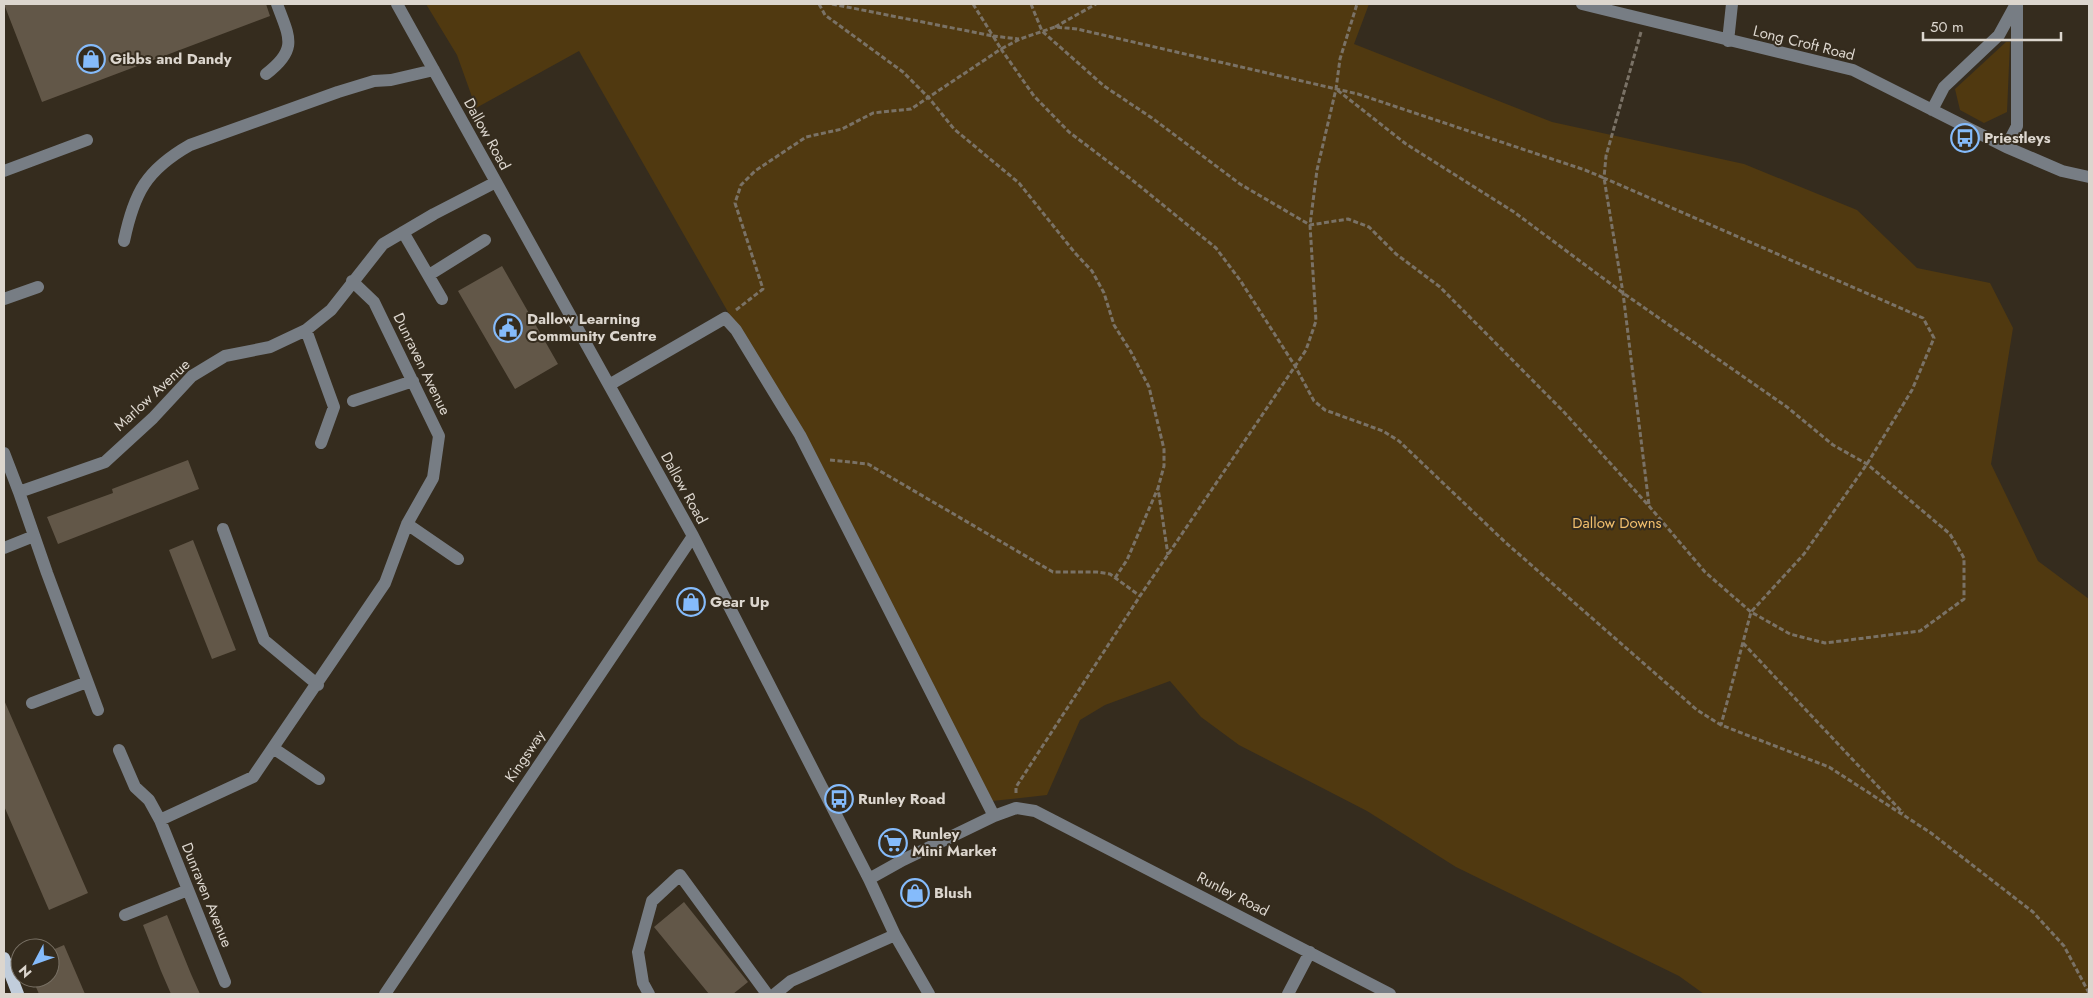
<svg xmlns="http://www.w3.org/2000/svg" width="2093" height="998" font-family="Jost,sans-serif">
  <style>
    .green { fill: #503910 }
    .building { fill: #625748 }
    .lines { fill: none; stroke-linecap: round; stroke-linejoin: round }
    .path { stroke: #7a7266; stroke-width: 3; stroke-dasharray: 5 2.5; stroke-linecap: butt }
    .minor { stroke: #777d84; stroke-width: 12 }
    .major { stroke: #c1cddb; stroke-width: 12 }
    .labels { text-anchor: middle; stroke-width: 4; stroke-linejoin: round; paint-order: stroke }
    .street-label { font-size: 15px; fill: #dcd6ce; stroke: #352c1e }
    .poi-label { font-size: 15px; font-weight: bold; fill: #dcd6ce; stroke: #352c1e; text-anchor: start }
    .park-label { font-size: 15px; fill: #f2bf6d; stroke: #352c1e }
  </style>
  <rect width="100%" height="100%" fill="#352c1e"/>
  <!-- green -->
  <path class="green" d="M426,4h943l-15,40 198,78 192,42 113,46 60,58 73,15 23,45 -22,136 47,97 51,38v395h-385l-25,-18 -223,-109 -89,-56 -128,-66 -38,-28 -31,-36 -65,24 -25,15 -33,75 -64,7 -155,-315 -249,-436 -103,57 -19,-53z
    M2006,42h4l-3,70 -23,11 -24,-13 -5,-21z"/>
  <!-- building -->
  <path class="building" d="M4,4h262l4,12 -228,86z
    M502,266l56,98 -43,25 -57,-98z
    M188,460l11,29 -141,55 -11,-27 66,-24 -1,-4z
    M193,540l43,110 -24,9 -43,-109z
    M4,700l84,193 -39,17 -45,-104z
    M684,902l64,80 -15,12h-24l-55,-67z
    M167,915l24,59 9,20h-29l-10,-23 -18,-46z
    M64,945l21,49h-46l-7,-16h18v-27z"/>
  <g class="lines">
    <!-- path -->
    <path class="path" d="M819,4l6,11 78,57 26,26 25,31 65,54 56,70 17,18 12,22 10,32 17,27 18,35 15,62v17l-6,22 10,67
      M832,4l161,32 8,13 19,-10 35,-12 22,2 281,65 227,76 19,8 19,115 26,212
      M973,4l20,32 26,3
      M1031,4l11,27 62,55 48,32 88,66 70,41 38,-6 21,8 27,27 44,33 123,124 86,95 56,66 46,40 39,22 35,9 95,-12 44,-32v-41l-14,-24 -83,-70 -34,-19 -46,-38 -164,-114 -109,-81 -108,-68 -70,-55
      M1055,27l41,-23
      M1641,32l-35,124 -2,22 319,140 11,20 -22,52 -45,74 -63,90 -53,58 -30,113
      M736,310l27,-21 -28,-86 6,-18 14,-14 51,-34 36,-8 31,-16 38,-4 90,-60 33,47 35,36 62,47 85,69 24,32 55,86 19,35 11,9 58,21 16,10 106,101 192,168 24,15 108,42 102,66 102,79 31,34 25,47
      M830,460l38,4 185,108h44l13,2 30,22
      M1115,578l12,-18 31,-72
      M1743,643l160,170
      M1016,793v-6l124,-191 166,-246 10,-29 -6,-96 7,-55 19,-81 4,-30 17,-55"/>
    <!-- minor -->
    <path class="minor" d="M397,4l296,532 176,343 26,56 34,59
      M1582,4l271,66 153,77 56,24 27,6
      M1728,41l4,-37
      M266,74c33,-25 23,-37 11,-70
      M1932,110l12,-23 55,-52 17,-31
      M2006,147l11,-21v-122
      M4,171l83,-31
      M403,232l39,67
      M124,241c10,-48 22,-71 66,-96l148,-53 36,-11 17,-1 43,-10
      M429,275l56,-35
      M4,299l34,-12
      M306,330l28,77 -13,36
      M609,385l116,-67 11,12 64,105 194,381
      M353,401l60,-20
      M4,453l15,39 86,-30 48,-44 39,-42 33,-20 45,-9 36,-17 25,-20 52,-66 51,-30 62,-32
      M19,492l28,81 51,137
      M407,524l51,35
      M223,529l41,111 54,45
      M4,548l30,-12
      M32,703l55,-21
      M273,748l46,31
      M119,750l16,37 14,13 11,20
      M869,879l34,-19 91,-44 22,-8 19,3 355,183
      M125,915l63,-25
      M225,982l-65,-162 93,-43 132,-194 22,-59 26,-46 6,-42 -65,-134 -22,-21
      M385,994l308,-458
      M649,994l-6,-11 -5,-31 14,-51 28,-26 87,119
      M775,994l16,-13 104,-46
      M1288,994l22,-42"/>
    <!-- major -->
    <path class="major" d="M4,958l14,36"/>
  </g>
  <!-- icons -->
  <defs>
    <symbol id="shop-ring" viewBox="-11 -11 22 22"><circle r="9.5" fill="#352c1e" stroke="#85bbfb" stroke-width="1.5"/><path d="M-5-2.5h2.3a2.7 3.5 0 0 1 5.4 0H5L5.5 6h-11ZM-1.5-2.5h3a1.5 2.3 0 0 0-3 0Z" fill="#85bbfb"/></symbol>
    <symbol id="bus-ring" viewBox="-11 -11 22 22"><circle r="9.5" fill="#352c1e" stroke="#85bbfb" stroke-width="1.5"/><path d="M-5-6H5V4H4V6H2V4H-2V6H-4V4H-5ZM-3.5-4V0h7V-4ZM-3.5 1.2v1.5H-2V1.2ZM2 1.2v1.5H3.5V1.2Z" fill="#85bbfb"/></symbol>
    <symbol id="civic-ring" viewBox="-11 -11 22 22"><circle r="9.5" fill="#352c1e" stroke="#85bbfb" stroke-width="1.5"/><path d="M-.6-6.5H3V-4.5H.6V-3L4-1V1h2V6H-6V1h2V-1L-.6-3ZM-1.2 2.5V6h2.4V2.5Z" fill="#85bbfb"/></symbol>
    <symbol id="supermarket-ring" viewBox="-11 -11 22 22"><circle r="9.5" fill="#352c1e" stroke="#85bbfb" stroke-width="1.5"/><path d="M-6-5.5h2.5l.6 2H6L4.5 2H-2.5L-4.4-4H-6ZM-1.5 3.2a1.3 1.3 0 1 0 .1 0ZM3 3.2a1.3 1.3 0 1 0 .1 0Z" fill="#85bbfb"/></symbol>
  </defs>
  <g fill-rule="evenodd">
    <use href="#shop-ring" x="75" y="43" width="32" height="32"/>
    <use href="#bus-ring" x="1949" y="122" width="32" height="32"/>
    <use href="#civic-ring" x="492" y="312" width="32" height="32"/>
    <use href="#shop-ring" x="675" y="586" width="32" height="32"/>
    <use href="#bus-ring" x="823" y="783" width="32" height="32"/>
    <use href="#supermarket-ring" x="877" y="827" width="32" height="32"/>
    <use href="#shop-ring" x="899" y="877" width="32" height="32"/>
  </g>
  <g class="labels">
    <!-- street labels -->
    <g class="street-label">
      <text transform="translate(1804 43) rotate(14)" y="5">Long Croft Road</text>
      <text transform="translate(487 134) rotate(61)" y="5">Dallow Road</text>
      <text transform="translate(422 364) rotate(64)" y="5">Dunraven Avenue</text>
      <text transform="translate(152 395) rotate(-43)" y="5">Marlow Avenue</text>
      <text transform="translate(684 488) rotate(61)" y="5">Dallow Road</text>
      <text transform="translate(525 756) rotate(-56)" y="5">Kingsway</text>
      <text transform="translate(1233 894) rotate(27)" y="5">Runley Road</text>
      <text transform="translate(207 895) rotate(68)" y="5">Dunraven Avenue</text>
    </g>
    <!-- poi labels -->
    <g class="poi-label">
      <text x="110" y="64">Gibbs and Dandy</text>
      <text x="1984" y="143">Priestleys</text>
      <text x="527" y="324">Dallow Learning<tspan x="527" dy="17">Community Centre</tspan></text>
      <text x="710" y="607">Gear Up</text>
      <text x="858" y="804">Runley Road</text>
      <text x="912" y="839">Runley<tspan x="912" dy="17">Mini Market</tspan></text>
      <text x="934" y="898">Blush</text>
    </g>
    <!-- park labels -->
    <g class="park-label">
      <text x="1617" y="528">Dallow Downs</text>
    </g>
  </g>
  <!-- border -->
  <rect width="2093" height="998" fill="none" stroke="#dcd6ce" stroke-width="10"/>
  <!-- north arrow -->
  <g transform="translate(35 963) rotate(229)"><circle r="24" fill="#352c1e" stroke="#787064"/>
  <path d="M0-4L9 19L0 12L-9 19Z" fill="#85bbfb"/>
  <text y="-8" font-size="14" font-weight="bold" text-anchor="middle" fill="#dcd6ce">N</text>
  </g>
  <!-- scale -->
  <path d="M1923 32v8h138v-8" fill="none" stroke="#dcd6ce" stroke-width="2.5"/>
  <text x="1930" y="32" font-size="15" fill="#dcd6ce" stroke="#352c1e" stroke-width="4" paint-order="stroke">50 m</text>
</svg>
